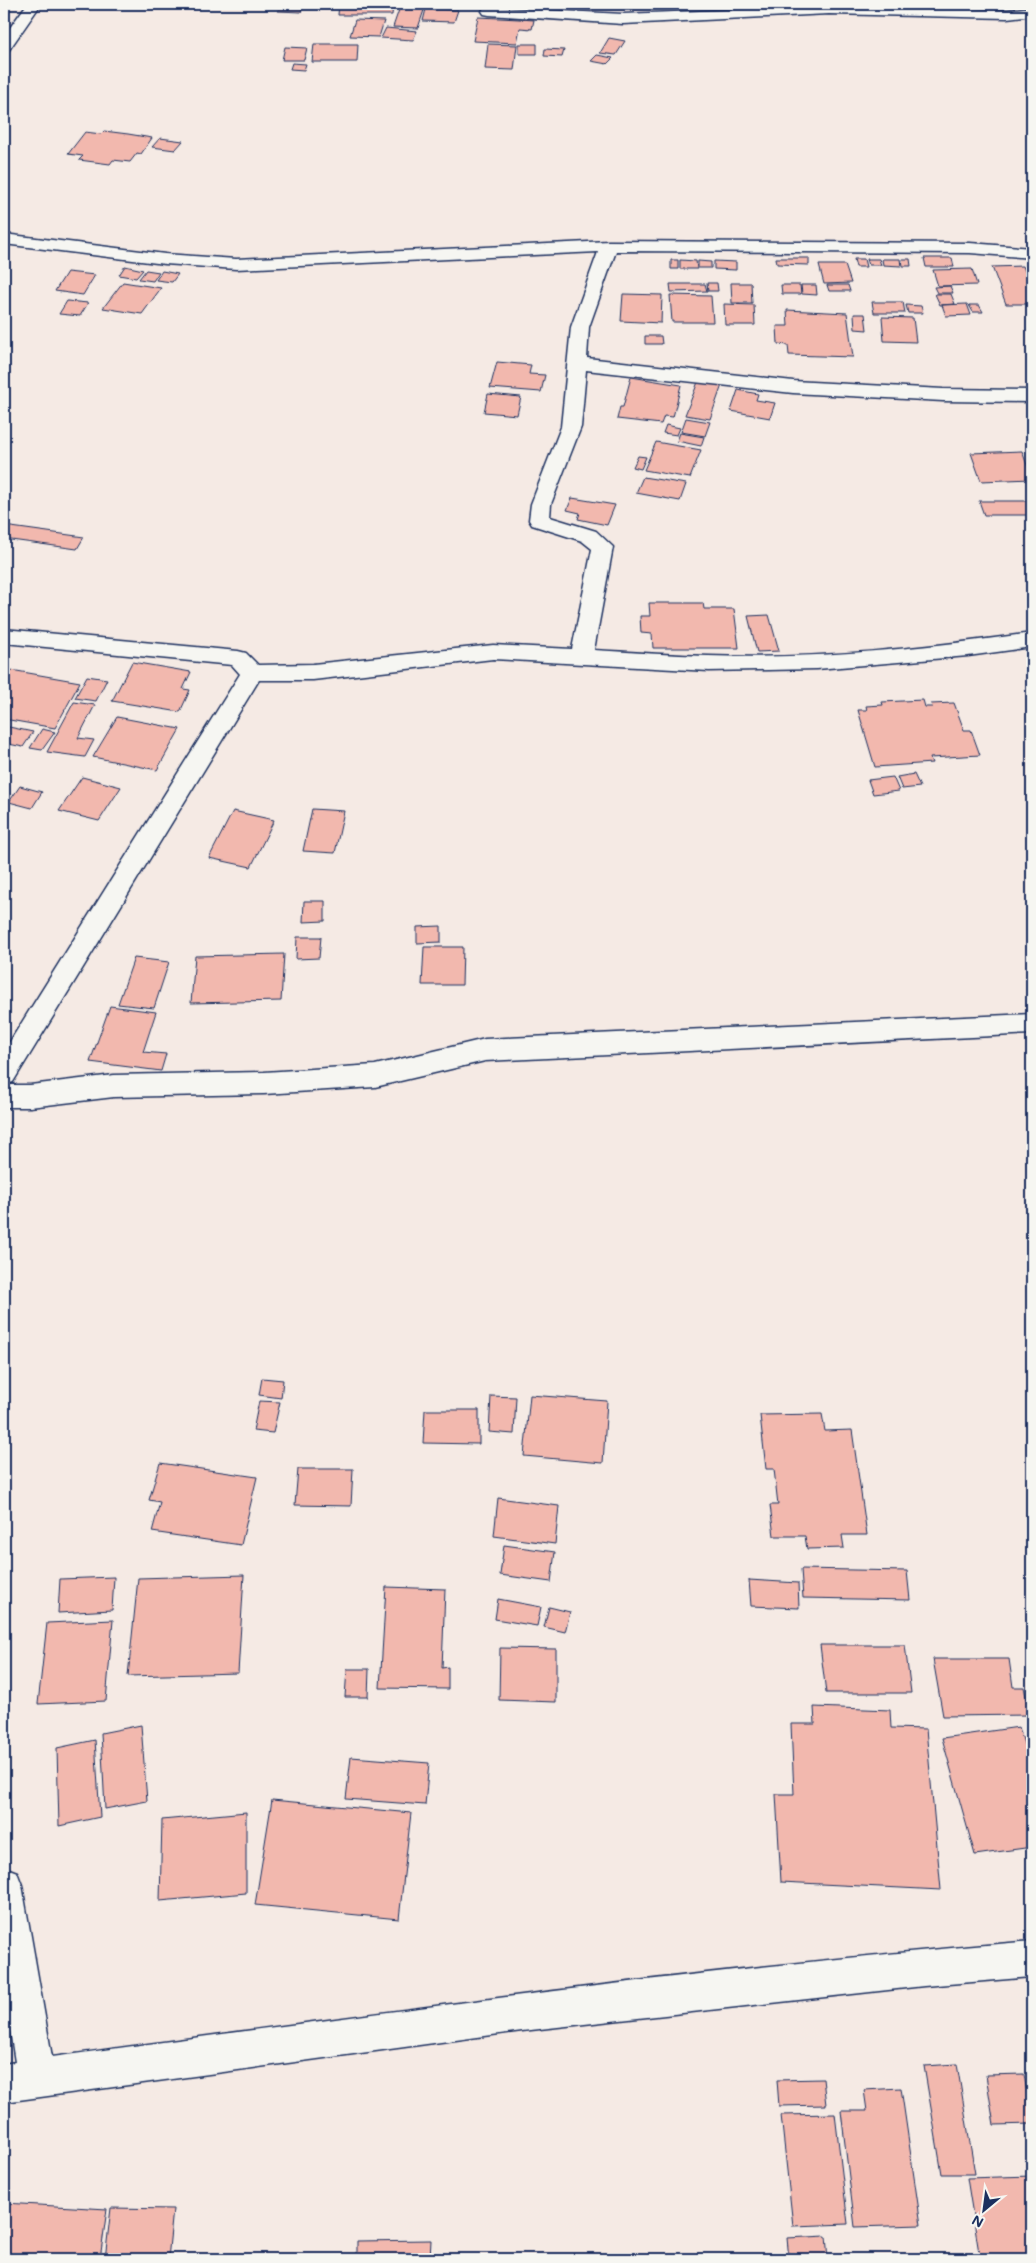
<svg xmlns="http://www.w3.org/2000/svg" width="1036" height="2263" font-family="Mali,sans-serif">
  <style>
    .building { fill: #f2b8ae; stroke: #1b2f5e }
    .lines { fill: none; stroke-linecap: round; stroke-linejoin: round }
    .street-casing { stroke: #1b2f5e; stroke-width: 3 }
    .street { fill: #f6f6f2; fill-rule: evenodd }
  </style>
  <rect width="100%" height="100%" fill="#f5eae4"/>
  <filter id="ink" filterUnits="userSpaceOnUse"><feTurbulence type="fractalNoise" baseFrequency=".02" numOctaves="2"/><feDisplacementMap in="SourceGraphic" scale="10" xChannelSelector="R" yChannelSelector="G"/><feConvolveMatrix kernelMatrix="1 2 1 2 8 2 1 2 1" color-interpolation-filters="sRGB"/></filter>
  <g filter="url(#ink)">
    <!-- building -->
    <path class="building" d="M281,4h24l-4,8 -23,-1z
      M339,4h54l-1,11h-54z
      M401,4h25l-8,24 -25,-1z
      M426,9l32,1 -4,12 -31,-1z
      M478,17l41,2 15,1 -2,9 -12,-1 -3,15 -44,-2z
      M355,20l29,1 -5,16 -29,-1z
      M386,28l31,3 -4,9 -32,-2z
      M609,38l16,3 -9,14 -16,-2z
      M314,44h44l-1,18h-45z
      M488,44l29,1 -3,25 -29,-1z
      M519,44h18v10h-18z
      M285,47l22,1 -3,12h-22z
      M545,49l19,1 -2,7 -18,-1z
      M597,55l16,3 -6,6 -16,-3z
      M292,63l14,1 -2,6 -14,-1z
      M104,131l24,3 24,4 -11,16 -4,-1 -7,9 -17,-2 -3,4 -31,-4 4,-4 -15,-2 17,-22 16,2z
      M160,138l23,3 -8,9 -23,-3z
      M776,258h33v7l-32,-1z
      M924,258h28l2,9h-28z
      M854,259h10l2,8h-10z
      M867,259h12l2,6h-12z
      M882,259h18l1,7 -18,-1z
      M902,259h8l1,7h-8z
      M671,260h7v9h-7z
      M680,260l16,1 1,8h-17z
      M698,261l13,1v6h-13z
      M714,261l22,1v8l-22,-1z
      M819,265h26l6,18 -27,1z
      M125,266l18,4 -7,8 -17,-3z
      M1023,266l9,23v15h-26l-14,-37z
      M972,269l5,16 -39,1 -5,-16z
      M146,270l13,2 -6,9 -14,-2z
      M162,271l16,3 -6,8 -16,-2z
      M67,272l28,3 -12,20 -28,-4z
      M123,282l38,6 -19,26 -39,-6z
      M707,283h10l1,8h-10z
      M731,283h20l1,20h-20z
      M670,284h35l2,7 -36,1z
      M781,285h19l1,9h-19z
      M801,285h15l1,10 -15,-1z
      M827,285h21l2,6h-21z
      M950,286l3,7h-16l-3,-6z
      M623,294l39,1 -1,28 -40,-2z
      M935,294h16l4,10 -15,1z
      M670,295l41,1 2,26h-41z
      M67,301l21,2 -8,13 -21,-2z
      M872,302h31l2,11h-31z
      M724,304l30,1 1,20h-30z
      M967,304l4,11 -25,1 -4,-11z
      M906,305l15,1 2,7h-15z
      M969,305h10l4,7h-10z
      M787,310l60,3 6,44 -64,-2 -1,-10 -10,-1 -1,-18h11z
      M854,314h11l2,16 -12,-1z
      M882,317l31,1 3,24 -32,-1z
      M645,336h16l1,8h-17z
      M497,362l34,3 -2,9 16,1 -4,17 -51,-4z
      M631,377l50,8 -8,32 -9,-1 -3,8 -44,-5 3,-12h3z
      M698,382l24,3 -12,34 -25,-4z
      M738,390l20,4 -2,6 19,3 -5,15 -39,-7z
      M488,394l33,3 -4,18 -33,-3z
      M686,418l24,4 -5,14 -24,-4z
      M666,425l14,3 -3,7 -14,-2z
      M680,433l24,4 -3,9 -24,-5z
      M656,442l45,8 -11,28 -46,-8z
      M1022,451l10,28 -51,2 -10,-28z
      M638,456l8,1 -5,12 -8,-2z
      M643,477l43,7 -6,17 -44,-8z
      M572,498l43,7 -8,20 -29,-6 2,-6 -13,-3z
      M979,501h53v14h-48z
      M4,526l80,11 -7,12 -73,-10z
      M649,603h54l1,6h30l5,39h-86l-1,-14 -11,-1 -1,-17h10z
      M769,615l10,36 -22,1 -9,-36z
      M132,662l59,10 -8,17 7,1 -10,22 -68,-11z
      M11,670l69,12 -25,46 -51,-9v-37z
      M87,676l20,3 -11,22 -21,-3z
      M923,700l2,7h7l-1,-3 23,-1 10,27h7l9,25 -50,3 2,5 -57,4 -17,-57h9l-1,-4 17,-1 -1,-3z
      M74,702l21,3 -17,33 16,2 -9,17 -38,-5z
      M117,717l63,12 -23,41 -64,-13z
      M4,726l29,6 -10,15 -19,-4z
      M42,729l13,3 -13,18 -12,-2z
      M914,774l6,13 -18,2 -5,-12z
      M82,777l39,10 -22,34 -40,-10z
      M893,777l6,14 -26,3 -5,-14z
      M20,786l22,6 -10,16 -23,-6z
      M312,809l32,2 -9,42 -32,-2z
      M233,811l41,9 -23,47 -42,-9z
      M304,901h21v20l-22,1z
      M441,926v16l-24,1v-16z
      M297,937h24l-2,21 -23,1z
      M424,947h39l-1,38h-40z
      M284,954l-3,47 -90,2 4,-47z
      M134,958l35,4 -15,46 -36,-4z
      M110,1006l46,6 -13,40 23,2 -5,17 -71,-9z
      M262,1378l21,2 -2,18 -22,-3z
      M530,1395l77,6 -4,62 -79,-7z
      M491,1396l25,1 -2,37 -25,-2z
      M259,1401l21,1 -7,31 -20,-2z
      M425,1410h54v34l-56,-1z
      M822,1414l3,17 27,-1 15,105h-25l2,13 -37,1 -2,-13h-31l-4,-31h8l-4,-36h-8l-6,-54z
      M160,1463l97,14 -16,68 -89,-13 8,-30 -11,-2z
      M298,1469h55l-2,37 -56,-1z
      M498,1498l61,8 -4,38 -61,-8z
      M504,1545l51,7 -4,30 -51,-7z
      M801,1569l106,2 3,29 -107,-2z
      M244,1575l-6,98 -110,3 10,-98z
      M114,1577l-2,33 -54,3 2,-34z
      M749,1580l49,3 1,25 -48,-2z
      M386,1587l59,2 -3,79 6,-1v22l-68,-1z
      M498,1599l43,8 -4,19 -42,-7z
      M549,1607l21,5 -5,20 -21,-5z
      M113,1620l-7,81 -68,3 9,-81z
      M820,1645h85l6,48h-85z
      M500,1648l56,1v53l-57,-2z
      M933,1659h76l4,28h11l6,28 -87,1z
      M347,1669h22l-1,28h-23z
      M814,1707l76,3 1,18 35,1 15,161 -160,-8 -5,-88h18l-3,-70h24z
      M141,1725l6,76 -42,8 -4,-76z
      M1019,1727l13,44v76l-57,8 -33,-117z
      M95,1740l5,77 -41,9 -2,-78z
      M351,1757l78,6 -4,42 -79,-6z
      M272,1800l139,13 -12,106 -144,-14z
      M246,1812v81l-86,8 2,-81z
      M957,2064l18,110h-33l-18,-108z
      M1024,2074l8,50 -38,1 -8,-50z
      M823,2079l3,26 -47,1 -2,-26z
      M901,2088l20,137 -66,2 -14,-116h26l-3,-21z
      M835,2114l13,110 -55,2 -12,-111z
      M1032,2176v83h-52l-13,-81z
      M4,2203l103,6 -7,50h-96z
      M111,2208l62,1 -5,50h-63z
      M826,2236l2,23h-39l-2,-21z
      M431,2240l-1,19h-73v-18z"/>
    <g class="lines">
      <defs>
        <path id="street" d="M27,4h14l-32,46 -5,2v-16z
          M829,6l178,4 25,-3v8l-25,3 -178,-4 -206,10 -134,-9 -5,-1 -2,-3 2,-3 5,-1 134,7z
          M4,234l161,20 71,5 373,-18 361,2 62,5v10l-62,-5 -354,-2 -27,76 -2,31 206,23 150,8 89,1v12l-89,-1 -150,-8 -207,-23 -5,57 -30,77 -1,13 46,14 17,16 -19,103c38,2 76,5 114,6 108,4 217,-8 324,-23v14l-64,9 -151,13 -108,2 -216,-12 -180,21h-54l-246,402 -9,3v-34l236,-377 -8,-9 -228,-22v-14l234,22 8,2 12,12 55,-1 180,-19 79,4 20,-100 -10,-8 -50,-16 -3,-5 2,-16 30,-77 10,-100 27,-75 -362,17 -71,-5 -161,-20z
          M1032,1014v20l-547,27 -110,26 -111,7 -150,3 -84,10h-26v-22h26l84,-10 150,-3 111,-7 110,-26z
          M4,1867l13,5 5,13 30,172c326,-44 652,-89 980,-116v36l-108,9 -402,45 -518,71v-38l11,-2 -11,-69z"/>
      </defs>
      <!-- street casing -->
      <use href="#street" class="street-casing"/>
      <!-- street -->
      <use href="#street" class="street"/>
    </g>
  </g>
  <!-- margin -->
  <rect width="1036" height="2263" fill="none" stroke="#f6f6f2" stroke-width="20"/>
  <rect x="10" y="10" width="1016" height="2243" fill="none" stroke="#1b2f5e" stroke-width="2" filter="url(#ink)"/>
  <!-- north arrow -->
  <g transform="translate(984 2210) rotate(209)" stroke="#f6f6f2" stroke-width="4" paint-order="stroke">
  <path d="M0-4L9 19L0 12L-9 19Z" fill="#1b2f5e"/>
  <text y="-8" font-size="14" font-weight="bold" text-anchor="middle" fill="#1b2f5e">N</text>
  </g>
</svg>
